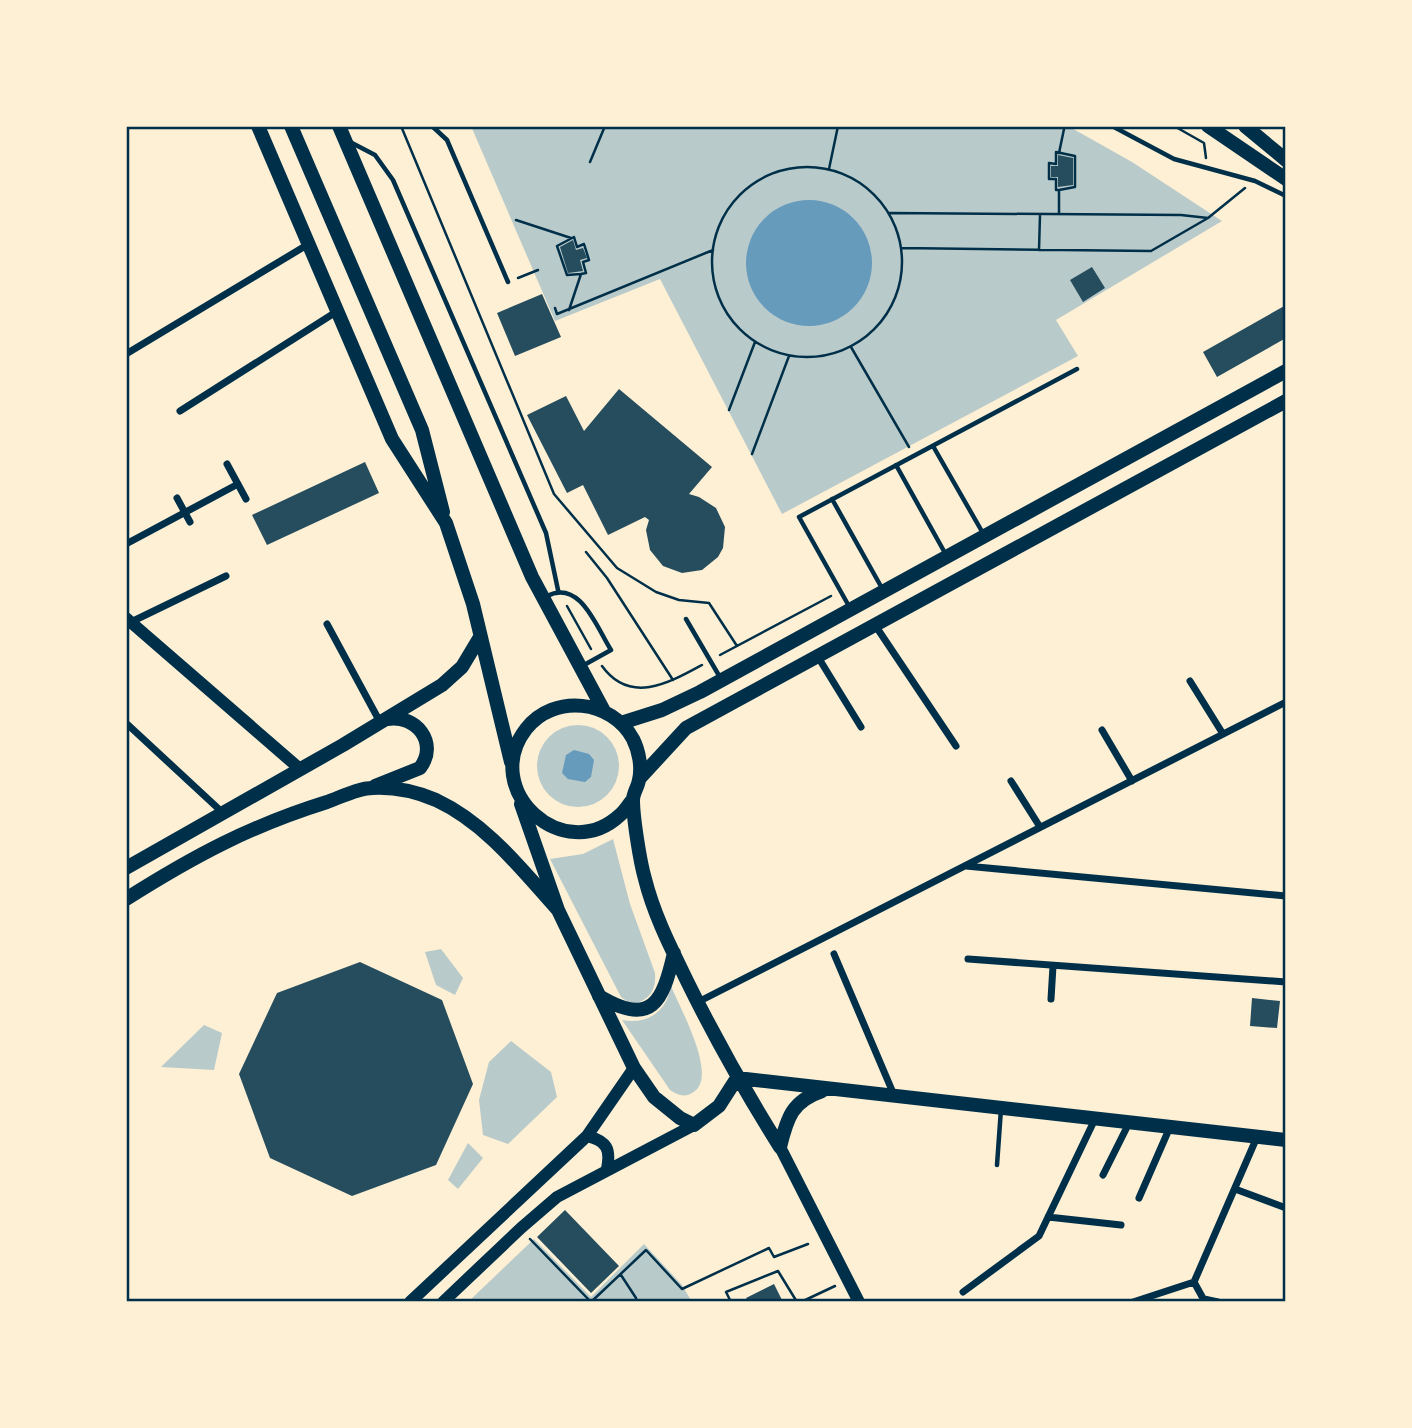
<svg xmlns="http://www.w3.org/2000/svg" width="1412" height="1428" font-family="Montserrat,sans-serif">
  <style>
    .green { fill: #b9caca }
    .water { fill: #669bbc }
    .building { fill: #264d5e }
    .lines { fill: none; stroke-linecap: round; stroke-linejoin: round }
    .path { stroke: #003049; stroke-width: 2.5 }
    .service { stroke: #003049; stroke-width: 4.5 }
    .minor { stroke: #003049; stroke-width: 7 }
    .tertiary { stroke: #003049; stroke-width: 12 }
    .secondary { stroke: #003049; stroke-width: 14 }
    .primary { stroke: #003049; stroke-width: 14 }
    .neatline { fill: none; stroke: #003049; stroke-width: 2.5 }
  </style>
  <rect width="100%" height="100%" fill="#fdf0d5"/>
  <!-- green -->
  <path class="green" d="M471,126h597l64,36 90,59 -166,99 22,36 -296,158 -122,-235 -105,42z
    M537 766a41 41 0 1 1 82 0a41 41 0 1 1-82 0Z
    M613,839l17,65 25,69c1,15 -3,25 -18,30l-9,-1 -7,-5 -71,-138 33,-5z
    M441,949l22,29 -8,17 -19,-10 -11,-33z
    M671,986c9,22 46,88 24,105 -9,7 -16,5 -25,-1l-48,-70c26,5 45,-9 49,-34z
    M204,1025l18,8 -8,37 -53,-3z
    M511,1041l40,31 6,25 -49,47 -25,-9 -4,-35 10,-38z
    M468,1143l15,15 -25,31 -10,-9z
    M534,1239l57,58 53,-53 38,41 10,17h-224z"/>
  <!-- water -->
  <path class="water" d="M746 263a63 63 0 1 1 126 0a63 63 0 1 1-126 0Z
    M574,750l15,4 5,6 -3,17 -6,5 -17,-3 -6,-6 4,-18z"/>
  <!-- building -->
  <path class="building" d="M1058,155l15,3v27l-15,2v-10h-7v-11h7z
    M573,240l3,10 7,-2 4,10 -7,2 3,11 -15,2 -8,-26z
    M1092,267l13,21 -22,14 -13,-22z
    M542,294l19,43 -46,19 -18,-43z
    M1286,305v33l-69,39 -14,-25z
    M619,389l93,78 -23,27 10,3 17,11 9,19 -2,21 -5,9 -16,13 -20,3 -19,-7 -13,-16 -4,-20 3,-10 -4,-3 -37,18 -25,-50 -16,8 -40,-78 39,-19 18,35z
    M365,462l14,31 -112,52 -15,-30z
    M360,962l82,38 31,84 -37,81 -84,31 -82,-38 -31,-84 38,-81z
    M1252,998l28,3 -3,27 -27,-2z
    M565,1210l54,56 -28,27 -54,-56z
    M774,1284l9,18h-35l-2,-4z"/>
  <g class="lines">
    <!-- path -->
    <path class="path" d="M401,126l153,368 63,74 39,24 23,8 30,3 28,43
      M1174,126l30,17 2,15
      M1059,153l5,-24
      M590,162l15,-36
      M712 262a95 95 0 1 1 190 0a95 95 0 1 1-190 0Z
      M829,169l9,-43
      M889,213l292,2 27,3
      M1059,214v-24h-3v-11h-7v-16l7,1v-12l19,4v31l-16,3
      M516,220l55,18
      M901,248l250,3 57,-33 37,-30
      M1039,250l1,-35
      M518,278l20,-8
      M555,308l2,6 156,-64
      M569,310l12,-36 5,-1 -3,-11 6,-2 -5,-16 -7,3 -3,-10 -17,9 10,29 14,-1
      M851,347l58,100
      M729,410l26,-68
      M752,454l37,-98
      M586,552l21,26 66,102
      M567,606l24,43
      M720,655l111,-59
      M602,666c28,39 67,17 100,-1
      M530,1239l61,63
      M621,1275l15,23 1,4
      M591,1302l55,-52 36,39 87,-41 5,9 34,-13
      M731,1302l-5,-10 52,-21 19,31
      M801,1302l34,-16"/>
    <!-- service -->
    <path class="service" d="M432,126l15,14 61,142
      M1112,126l62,33 81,22 31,15
      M352,143l23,12 18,25 153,353 12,57
      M933,446l51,89
      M896,465l49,88
      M832,499l51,91
      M547,596c33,-17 49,30 64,54l-27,15
      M850,608l-51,-91 278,-148
      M686,619l35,60
      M997,1165l4,-56"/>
    <!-- minor -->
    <path class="minor" d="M126,354l181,-109
      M180,411l156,-99
      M227,464l19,35
      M177,498l13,24
      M126,544l112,-60
      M131,622l95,-46
      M327,624l53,98
      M875,625l81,121
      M818,657l43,70
      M1190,681l33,53
      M126,723l96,89
      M1102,730l30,51
      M1011,781l29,46
      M966,866l320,30
      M834,954l60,141
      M968,959l318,23
      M1051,999l2,-33
      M698,1002l588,-300
      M1103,1175l26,-52
      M1235,1189l51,19
      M1139,1198l31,-71
      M1048,1217l73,8
      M963,1292l76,-56 56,-117
      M1204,1299l14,3
      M1133,1302l61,-20
      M1205,1302l-11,-20 63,-145"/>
    <!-- tertiary -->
    <path class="tertiary" d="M126,618l174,151
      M587,1136c20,5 24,13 20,33
      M780,1147l79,155
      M410,1302l177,-166 47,-68
      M443,1302l78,-74 36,-31 137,-72"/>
    <!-- secondary -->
    <path class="secondary" d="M258,126l134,313 54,84 27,81 38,158
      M291,126l131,304 21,82
      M339,126l193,451 72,134
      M1208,126l78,53
      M621,723l41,-13 38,-18 586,-321
      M639,779l47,-51 600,-327
      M375,786l45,-18c19,-25 -4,-54 -33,-49
      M633,799c-4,5 -8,12 -13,16 -56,52 -141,-25 -94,-86 28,-36 86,-29 107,10 6,12 9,28 6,41 -1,7 -6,13 -6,20 0,17 7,62 12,79 9,36 26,69 42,102 28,57 59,112 93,166
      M521,804l37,106 76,158 20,29 26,21 14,7 25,-19 18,-28
      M126,868l217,-123 99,-60 20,-18 18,-30
      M126,899c68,-43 124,-73 201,-97 14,-5 31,-14 46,-14 21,-1 44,4 63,12 51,24 85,69 122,110
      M599,996c53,32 64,5 75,-43
      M737,1078l549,62
      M780,1147c7,-29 12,-46 42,-56"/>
    <!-- primary -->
    <path class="primary" d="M1245,126l41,34"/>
  </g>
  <!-- border -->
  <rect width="1412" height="1428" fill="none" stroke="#fdf0d5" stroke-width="256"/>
  <rect x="128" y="128" width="1156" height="1172" class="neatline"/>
</svg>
